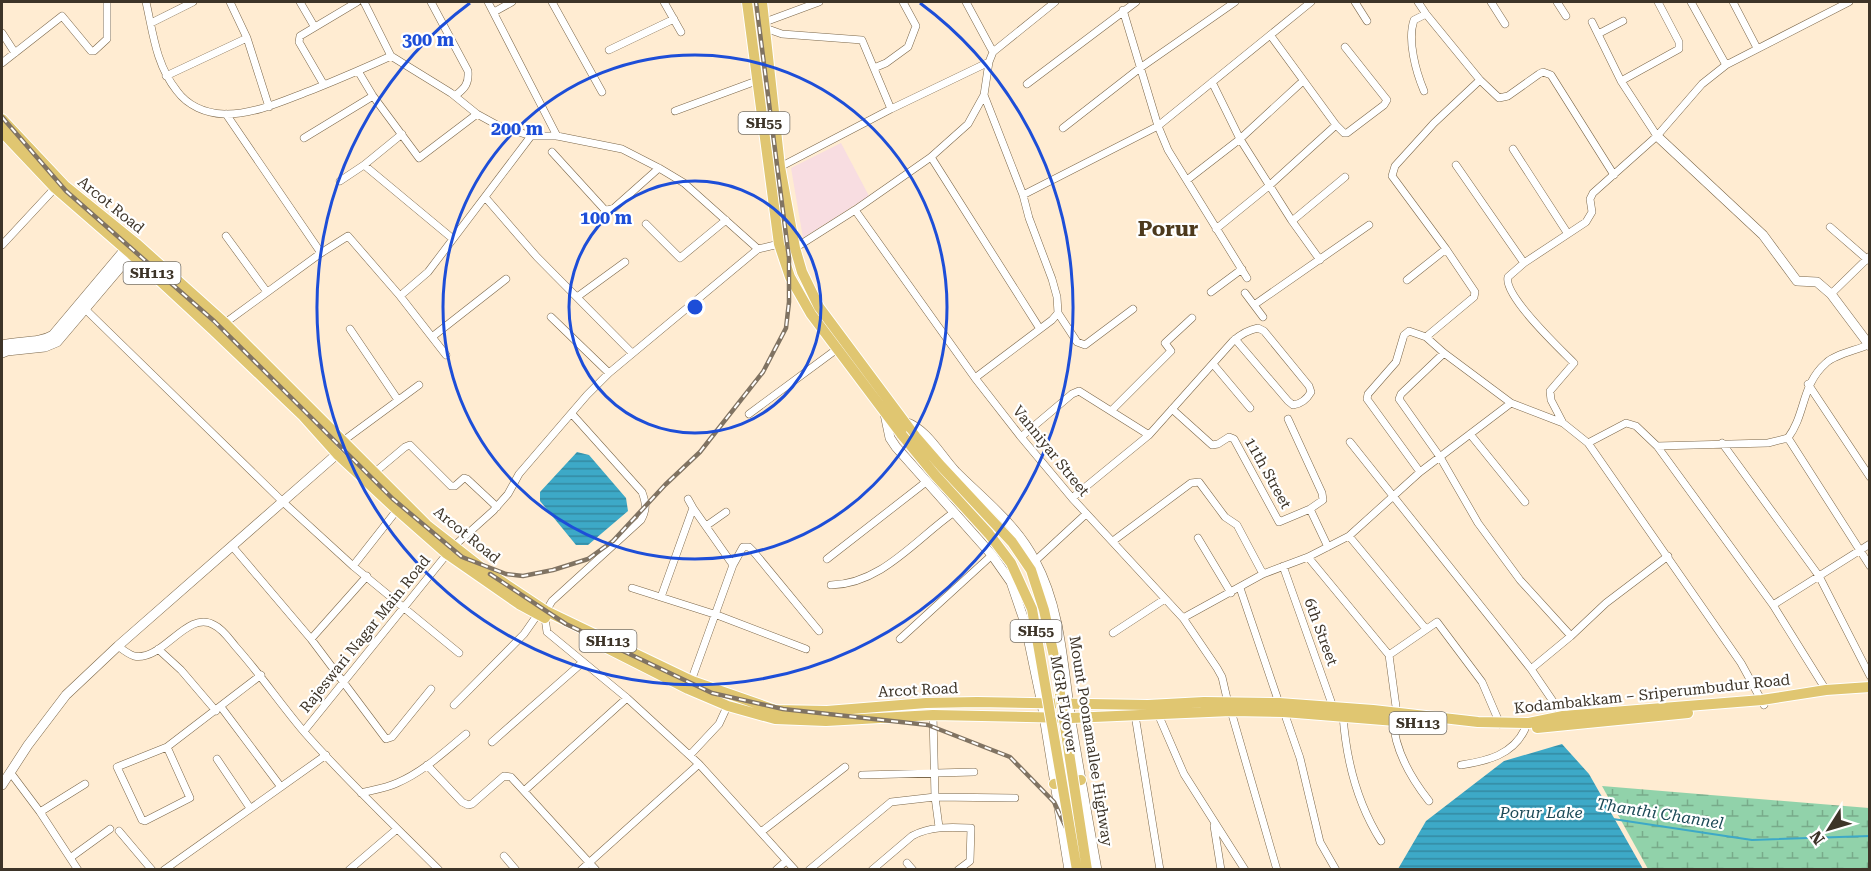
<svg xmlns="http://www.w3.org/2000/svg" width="1871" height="871" font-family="'Roboto Serif',serif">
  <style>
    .education { fill: #f8dde1 }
    .wetland { fill: url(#wetland-marsh) }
    .water { fill: url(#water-rules) }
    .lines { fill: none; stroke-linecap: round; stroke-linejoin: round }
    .stream { stroke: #3da9c7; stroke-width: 2 }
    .street-casing { stroke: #7b674a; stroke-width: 8 }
    .secondary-casing { stroke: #7b674a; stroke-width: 10 }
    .primary-casing { stroke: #fff; stroke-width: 12 }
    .street { stroke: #fff; stroke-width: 7 }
    .secondary { stroke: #fff; stroke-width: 9 }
    .primary { stroke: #e0c671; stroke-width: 10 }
    .rail-casing { stroke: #807362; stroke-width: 4.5 }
    .rail { stroke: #fff; stroke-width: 2; stroke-dasharray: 7; stroke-linecap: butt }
    .primary-bridge-casing { stroke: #fff; stroke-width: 12; stroke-linecap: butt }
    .primary-bridge { stroke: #e0c671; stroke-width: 10 }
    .ring { fill: none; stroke: #1d4ed8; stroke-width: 3 }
    .labels { text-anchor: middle; stroke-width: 4.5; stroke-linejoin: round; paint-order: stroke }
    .shield { fill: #fff; stroke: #777168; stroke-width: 1.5 }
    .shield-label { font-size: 14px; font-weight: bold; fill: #3d3428 }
    .street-label { font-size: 15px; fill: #3d3428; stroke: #fff }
    .water-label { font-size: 16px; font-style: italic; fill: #1c4a57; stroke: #fff }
    .district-label { font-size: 21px; font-weight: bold; fill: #4c391d; stroke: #fff }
    .centre { fill: #1d4ed8; stroke: #fff; stroke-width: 3 }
    .ring-label { font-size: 18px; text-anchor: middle; font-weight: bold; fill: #1d4ed8; stroke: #fff; stroke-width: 4.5; stroke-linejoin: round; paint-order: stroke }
  </style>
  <defs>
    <pattern id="wetland-marsh" width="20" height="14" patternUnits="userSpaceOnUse" patternTransform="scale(1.5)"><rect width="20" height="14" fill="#91d2aa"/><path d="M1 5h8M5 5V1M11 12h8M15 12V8" fill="none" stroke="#78ab8a"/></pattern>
    <pattern id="water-rules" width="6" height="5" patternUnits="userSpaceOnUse" patternTransform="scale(1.5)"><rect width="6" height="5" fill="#3da9c7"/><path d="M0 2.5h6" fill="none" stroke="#348aa2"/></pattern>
  </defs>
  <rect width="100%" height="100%" fill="#ffecd2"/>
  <!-- education -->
  <path class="education" d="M841,143l28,53 -66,42 -12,-70z"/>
  <!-- wetland -->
  <path class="wetland" d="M1602,786l267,22v61h-221z"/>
  <!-- water -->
  <path class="water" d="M577,452l12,3 37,43 2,13 -40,34h-12l-36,-44v-9z
    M1562,744l27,30 54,95h-245l28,-48 78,-60z"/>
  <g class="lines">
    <!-- stream -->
    <path class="stream" d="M1613,819l139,21 118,-4"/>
    <defs>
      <path id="street" d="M146,2c7,31 10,63 31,89 11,15 29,22 47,23 30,1 61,-14 88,-24 27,-11 53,-22 79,-34
        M230,2l17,36 22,69
        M300,2l14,24
        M364,2l27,54
        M431,2l37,69c1,13 -3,17 -13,25
        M488,2l69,134
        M552,2l50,90
        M664,2l17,30
        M1355,2l12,19
        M1418,2l8,12 54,66 19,18 9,-2 31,-22 4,-2 8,3 63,100
        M1491,2l14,22
        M1557,2l9,14
        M1691,2l35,63
        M1733,2l24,46
        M1123,10l35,116 10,24 79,128
        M494,12l18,-10
        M765,22l54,-20
        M1592,22l29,59 36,55
        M151,23l42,-21
        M765,28l17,6 80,6 29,69
        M2,33l13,20
        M1598,34l25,-13
        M1271,36l65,89 8,8h3l37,-28 3,-5 -42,-53
        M609,50l65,-31
        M993,52l62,-50
        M391,56l60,37 26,21 20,11 34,11h26l65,13 37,19 25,15 74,66
        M2,63l60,-47 29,35h3l13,-12v-37
        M874,68l12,-5 22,-16 8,-21 -13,-24
        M358,71l15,25 46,62 58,-44
        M166,76l81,-38
        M1621,81l58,-32v-7l-21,-40
        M1212,82l28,57 52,82 28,39
        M1027,84l109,-82
        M324,85l-25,-43 1,-6 57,-34
        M1424,91c-8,-19 -17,-51 -10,-71l12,-6
        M675,111l84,-31
        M226,114l95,139
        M1063,128l77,-60 95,-66
        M304,138l69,-42
        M1513,149l55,85
        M552,152l52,57 3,1 7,-2 45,-40
        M931,157l109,172
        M364,165l89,74
        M1456,165l68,98
        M780,167l111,-58 98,-47
        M1187,180l53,-41 63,-58
        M340,181l24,-16 38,-31
        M1023,195l135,-69 153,-124
        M485,197l52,60 95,96
        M855,210l120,168 46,59 51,61 111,120 34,50 5,9 6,26
        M1292,221l53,-44
        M646,224l34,34 46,-38
        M1830,227l38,33
        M1216,229l54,-44 66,-60
        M226,236l41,56
        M2,245l53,-57
        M795,248l60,-38 76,-53 37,-33 16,-29 5,-33 4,-10 -27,-50
        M1407,280l39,-31
        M1211,292l31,-23
        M1245,293l18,24
        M1831,294l39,-38
        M400,296l28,-24 103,-136
        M577,297l48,-35
        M1254,305l115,-80
        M82,306l201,196 70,64 106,87
        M1058,313l19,29 8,3 48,-36
        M551,317l58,56
        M225,323l96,-70 27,-17 52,60 46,59
        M350,329l48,71
        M432,337l74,-58
        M1426,337l48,-40 1,-5 -29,-43 -54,-73 3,-10 39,-43 46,-43
        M1444,353l-43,41 -2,5 41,58 38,66 42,57 51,56 -40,33
        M1213,364l37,44
        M975,378l77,-58 6,-7 -1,-16 -5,-18 -23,-61 -6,-23 -39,-100
        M1808,384l62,93
        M1172,409l40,36 6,-1 11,-7 5,2 45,83 31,-13 13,-9 -1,-7 -34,-74
        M1112,410l59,-59 -6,-8 27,-25
        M749,414l88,-65
        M1563,423l-12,-23 -1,-9 24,-28c-15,-15 -71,-68 -66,-86l16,-14 62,-41 6,-10 -2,-13 3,-6 64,-57 45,-52 24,-19 123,-63
        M1470,434l55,68
        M1021,437l51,-43 7,-3 70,44
        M1788,438l82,128
        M343,441l76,-56
        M1350,442l181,227 32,47
        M1588,443l38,-20 10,3 21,20 116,159 53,85
        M1722,443l97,133 51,100
        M1657,446l111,-3 20,-5c18,-24 13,-53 38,-75 9,-9 32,-13 44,-19
        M1420,472l-53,-73 1,-5 28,-32 8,-27 5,-4 17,6 18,16 67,50 52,20 25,20 153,220 23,42
        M374,473l31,-26 5,-2 41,41h4l9,-8 3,1 30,28
        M1072,498l77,-63 84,-94c8,-7 15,-11 25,-13l6,3 45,55 2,6c-4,7 -10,12 -18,13l-5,-4 -53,-62
        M688,499l5,9
        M1310,509l18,38
        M706,526l20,-14
        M1349,536l77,93
        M1198,538l33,55
        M1113,541l78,-58 8,-1 26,35 12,8 26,49
        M232,546l79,93 75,100 6,-2 39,-48
        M454,546l39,-35 15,-17 11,-20 68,-79 22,-22 149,-124 21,-5
        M1308,557l81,98 8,59
        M827,559l99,-77
        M1035,561l51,-47
        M353,566l44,-56
        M1283,566l50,141
        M831,585c50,-1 84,-45 122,-72
        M632,588l85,27 89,34
        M1240,588l39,115
        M661,597l32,-89 40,57
        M1773,605l97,-61
        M546,611l6,-10 89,-81c6,-11 5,-17 1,-28l-70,-78
        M545,618l2,14 80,66 72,66 96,106
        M1183,618l80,-44 45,-17 41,-21 71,-64 91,-69
        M1113,633l52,-34
        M1571,636l35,-33 62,-47
        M311,639l56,-63
        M900,639l92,-84
        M118,646c5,4 10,8 16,10 29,6 53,-47 80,-31 9,4 16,15 22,22 25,28 45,58 69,86 42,48 89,92 134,137
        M158,649l23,21 35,41
        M1389,655l48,-33 45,60 18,42
        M690,684l43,-119 10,-18h6l4,4 66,80
        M454,705l70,-71 14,-20
        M221,707l60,80
        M1231,711l46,159
        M1284,712l16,46 20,84 16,28
        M1158,714l26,60 61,96
        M933,715l2,82 4,30
        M1135,715l25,155
        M1343,715c3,44 14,88 38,126
        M1393,718c1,31 17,59 36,83
        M304,731l143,-177
        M492,742l91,-80
        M167,747l23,51 -45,23 -3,-1 -25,-53 50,-20 94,-72
        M690,755l29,-31 13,-28
        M217,759l33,49
        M427,765l35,37 6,3 4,-1 32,-28 7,1 85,93
        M1461,765c26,-4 52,-10 64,-36
        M10,772l30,40 38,58
        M862,775l112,-3
        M524,791l103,-93
        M361,793c12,-3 25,-5 36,-10 26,-11 47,-31 69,-49
        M40,812l45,-28
        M1214,826l7,44
        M119,831l33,39
        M761,832l84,-65
        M504,856l12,14
        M70,858l40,-29
        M907,863l6,7
        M164,870l162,-115
        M349,870l48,-41
        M581,870l118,-106
        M776,870l10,-9
        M809,870l82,-68 44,-5 80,1
        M872,870l40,-34c18,-10 39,-9 59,-8l-1,33 -12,9"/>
      <path id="secondary" d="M1657,136l106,99 34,46 20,1 14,12 39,52
        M2,345c16,-5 36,-1 51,-10l79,-94
        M2,353l5,-2 38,-4 12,-5 78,-92
        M885,414l5,24 6,9 96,108 19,27 14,41 17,81 27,166
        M905,422c22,7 35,33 51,50 28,28 61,53 79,89 26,48 28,106 36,160 8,49 17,99 26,149
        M2,785l26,-40 38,-50 52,-49 219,-192"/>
      <path id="primary" d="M747,2l32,242 11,33 21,37 91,121
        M762,2l18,165 15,81 7,24 17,35 96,129
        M2,119l63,67 73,59 87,78 203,203 55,43 63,42 146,70 83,29 52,1 99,-8 51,-1 171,3 56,-3 75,1 94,7 105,12 51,1 34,-7 199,-16 64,-10 44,-3
        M2,132l53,56 76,66 82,76 90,86 34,38 60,56 50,44 72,50 26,14
        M597,643l91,46 40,17 47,13 51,2 107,-6 138,3 160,-7 53,1 124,10
        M1537,728l151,-15
        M1054,784l27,-4"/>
    </defs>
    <!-- street casing -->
    <use href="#street" class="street-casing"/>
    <!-- secondary casing -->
    <use href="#secondary" class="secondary-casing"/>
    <!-- primary casing -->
    <use href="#primary" class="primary-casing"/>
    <!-- street -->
    <use href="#street" class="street"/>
    <!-- secondary -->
    <use href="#secondary" class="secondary"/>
    <!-- primary -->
    <use href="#primary" class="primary"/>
    <defs>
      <path id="rail" d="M2,117l64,74 148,130 179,178 69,58 44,17 17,2 30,-6 35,-11 25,-18 52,-56 35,-33 63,-80 23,-44 3,-26v-44l-33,-256
        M490,574l76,50 146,69 71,16 145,16 82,32 44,45 23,49 3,19"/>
    </defs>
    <!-- rail casing -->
    <use href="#rail" class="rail-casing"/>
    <!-- rail -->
    <use href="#rail" class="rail"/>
    <defs>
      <path id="primary-bridge" d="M902,435l33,40 54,59 22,29 21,46 45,261
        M915,436l26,30 71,76 19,28 13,40 11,51 32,209"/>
    </defs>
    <!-- primary-bridge casing -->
    <use href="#primary-bridge" class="primary-bridge-casing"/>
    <!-- primary-bridge -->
    <use href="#primary-bridge" class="primary-bridge"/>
  </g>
  <!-- distance rings -->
  <g class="ring">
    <circle cx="695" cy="307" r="126"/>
    <circle cx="695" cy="307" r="252"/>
    <path d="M920 3A378 378 0 1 1 470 3"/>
  </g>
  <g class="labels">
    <!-- shield labels -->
    <g class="shield">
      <rect x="738.5" y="112" width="51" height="22" rx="4.5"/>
      <rect x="123.5" y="262" width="57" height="22" rx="4.5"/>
      <rect x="1010.5" y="620" width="51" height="22" rx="4.5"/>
      <rect x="579.5" y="630" width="57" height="22" rx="4.5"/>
      <rect x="1389.5" y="712" width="57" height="22" rx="4.5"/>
    </g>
    <g class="shield-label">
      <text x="764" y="128">SH55</text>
      <text x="152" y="278">SH113</text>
      <text x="1036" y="636">SH55</text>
      <text x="608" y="646">SH113</text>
      <text x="1418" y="728">SH113</text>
    </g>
    <!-- street labels -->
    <g class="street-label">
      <text transform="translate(111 205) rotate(39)" y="5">Arcot Road</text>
      <text transform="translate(1051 451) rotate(51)" y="5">Vanniyar Street</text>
      <text transform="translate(1268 473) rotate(61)" y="5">11th Street</text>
      <text transform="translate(467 535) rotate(39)" y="5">Arcot Road</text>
      <text transform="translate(1321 632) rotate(70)" y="5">6th Street</text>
      <text transform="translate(365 634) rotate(-51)" y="5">Rajeswari Nagar Main Road</text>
      <text transform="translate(918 690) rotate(-3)" y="5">Arcot Road</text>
      <text transform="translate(1652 694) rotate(-6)" y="5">Kodambakkam – Sriperumbudur Road</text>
      <text transform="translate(1064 704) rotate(80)" y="5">MGR FLyover</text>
      <text transform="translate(1091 741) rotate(81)" y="5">Mount Poonamallee Highway</text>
    </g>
    <!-- water labels -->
    <g class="water-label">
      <text x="1541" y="818">Porur Lake</text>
      <text transform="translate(1660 813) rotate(9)" y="6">Thanthi Channel</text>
    </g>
    <!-- district labels -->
    <g class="district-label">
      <text x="1168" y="236">Porur</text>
    </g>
  </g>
  <circle cx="695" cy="307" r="9" class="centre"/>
  <g class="ring-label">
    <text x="428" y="46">300 m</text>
    <text x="517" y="135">200 m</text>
    <text x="606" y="224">100 m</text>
  </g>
  <!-- border -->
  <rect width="1871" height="871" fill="none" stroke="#3d3428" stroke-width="6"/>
  <!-- north arrow -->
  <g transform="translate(1829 829) rotate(233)" stroke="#ffffff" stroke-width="4.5" paint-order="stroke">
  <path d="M0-4.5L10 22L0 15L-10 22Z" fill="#3d3428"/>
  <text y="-9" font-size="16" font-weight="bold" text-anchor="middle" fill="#3d3428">N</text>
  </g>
</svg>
